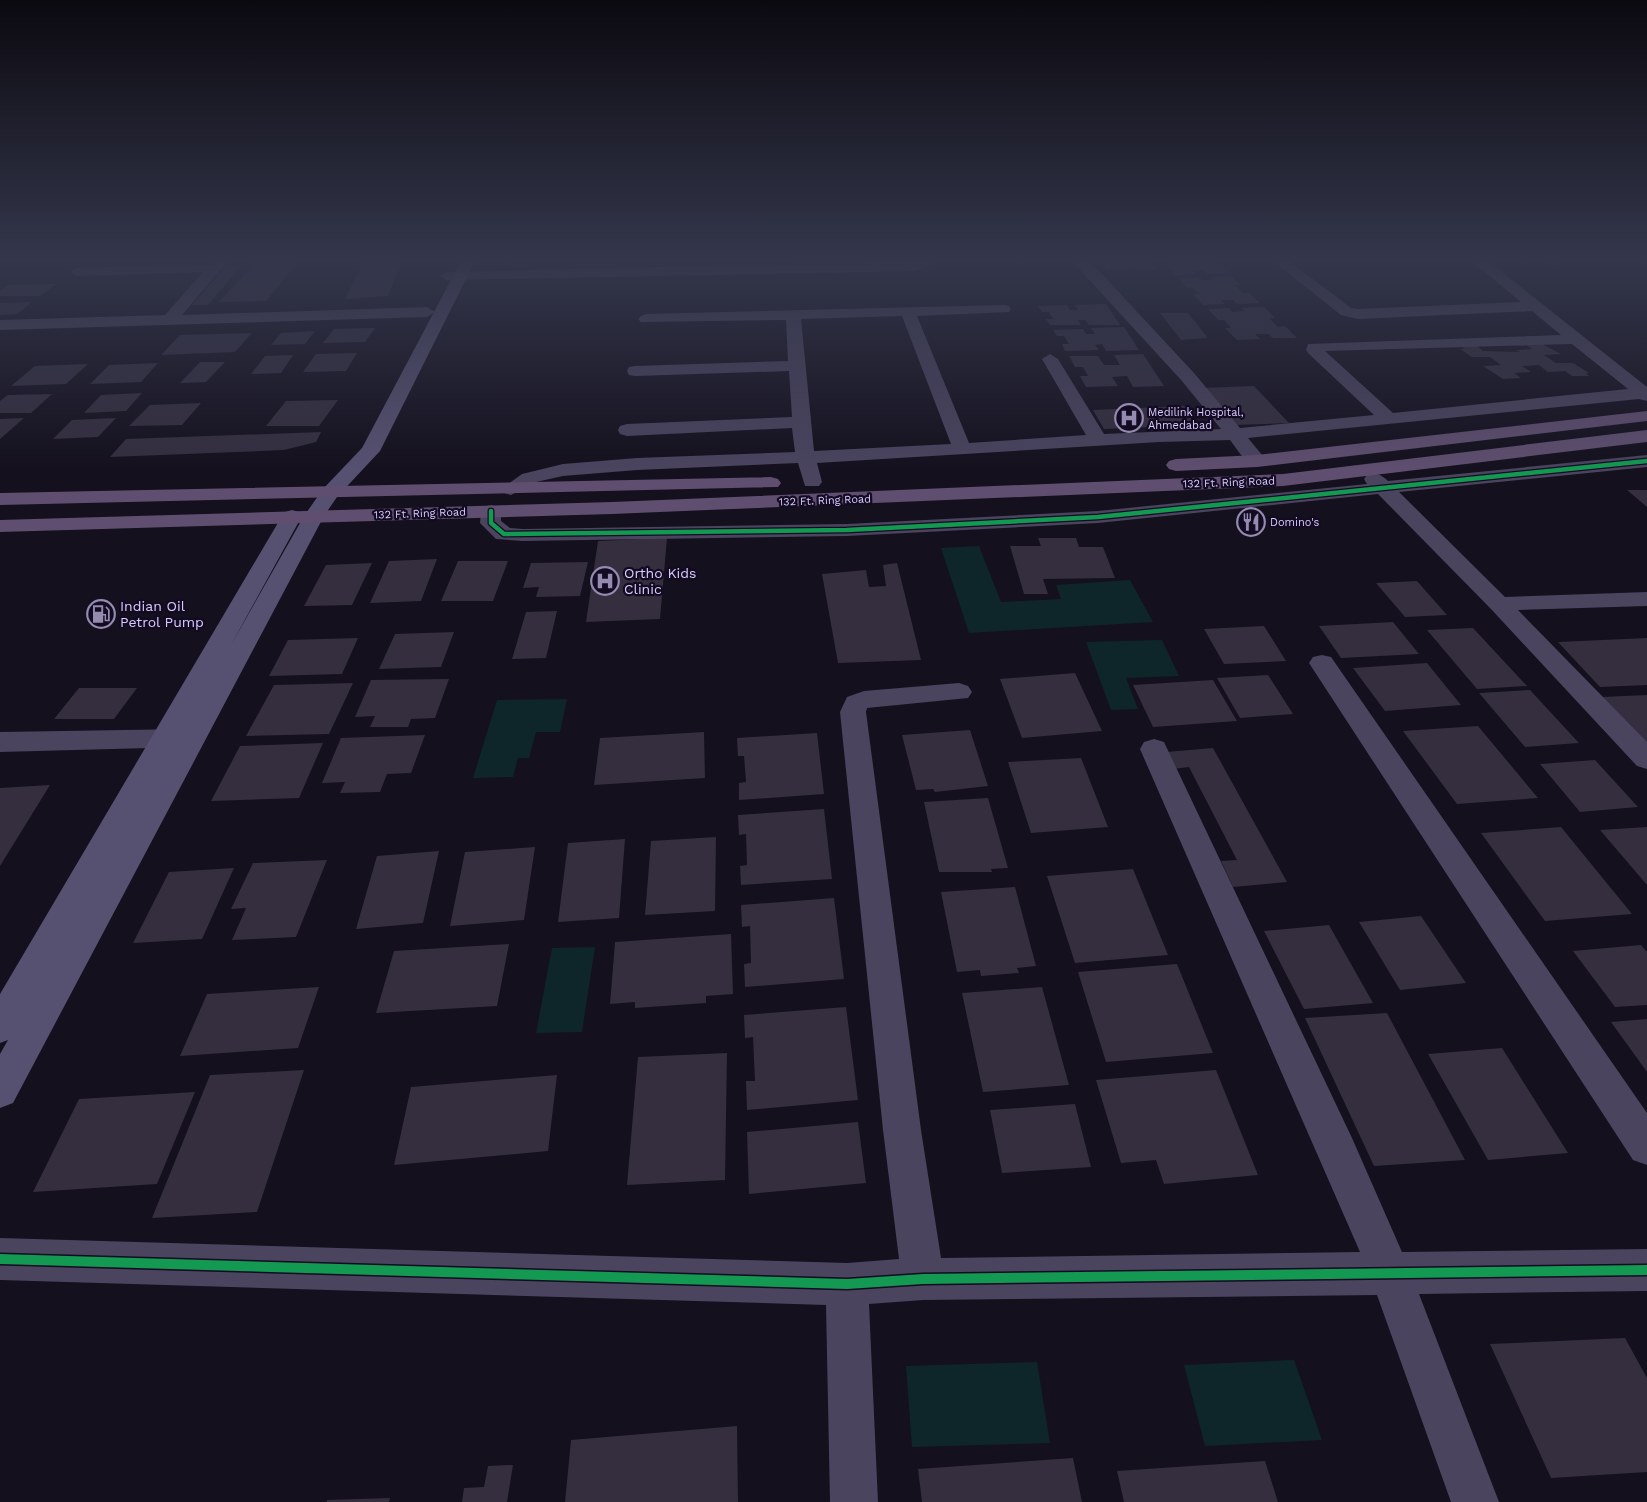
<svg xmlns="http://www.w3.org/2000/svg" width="1647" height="1502" font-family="'Work Sans',sans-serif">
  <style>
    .green { fill: #0e262a }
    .building { fill: #342e3f }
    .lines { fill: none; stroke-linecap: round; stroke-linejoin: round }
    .lane { fill: #4a445e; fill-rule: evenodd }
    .street { fill: #4a445e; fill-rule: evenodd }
    .secondary { fill: #575171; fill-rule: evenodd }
    .primary { fill: #5f4e6f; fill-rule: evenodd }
    .cycleway-far1-casing { stroke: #130b22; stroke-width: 7 }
    .cycleway-casing { stroke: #130b22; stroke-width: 13 }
    .cycleway-far1 { stroke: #139951; stroke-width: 4.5 }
    .cycleway { stroke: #139951; stroke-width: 10 }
    .labels { text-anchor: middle; stroke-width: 4.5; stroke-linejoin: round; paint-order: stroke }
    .far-poi-label { font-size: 11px; fill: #daccff; stroke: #130b22; text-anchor: start }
    .far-street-label { font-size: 11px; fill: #daccff; stroke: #130b22 }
    .poi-label { font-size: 14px; fill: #daccff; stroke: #130b22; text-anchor: start }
  </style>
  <rect width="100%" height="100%" fill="#14101d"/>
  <!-- green -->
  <path class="green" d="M979,546l22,56 60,-3 -5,-14 74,-5 23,42 -184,11 -28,-85z
    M1162,640l17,36 -53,2 12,31 -27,1 -25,-68z
    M567,699l-7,33h-24l-7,26h-11l-5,19 -40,1 24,-78z
    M595,947l-13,85 -46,1 16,-85z
    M1294,1360l28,80 -117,6 -21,-81z
    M1037,1362l13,81 -138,4 -6,-81z"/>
  <!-- building -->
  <path class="building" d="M364,261h38l-14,35 -43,3z
    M1100,261h49l7,8h-16l-2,-2 -31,3z
    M1168,261h42l3,3h6l10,9 -22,1 -4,-4h-11l4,4 -21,1 -9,-10h6z
    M298,262l-32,39 -47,1 36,-39z
    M226,266h15l-33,39h-16z
    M1231,276l9,9h-5l8,8h6l11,10 -23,1 -4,-4h-12l4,4 -22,1 -10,-11h6l-7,-7 -5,1 -9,-10 20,-1 3,3h12l-3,-3z
    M56,284l-16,12h-40v-6l8,-5z
    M32,302l-15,12 -17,1v-12z
    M1106,304l14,21h-31l-4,-5h-7l3,5h-31l-4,-6h7l-4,-7h-7l-4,-6 29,-1 3,5h8l-3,-5z
    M1264,307l11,11h-6l9,9 7,-1 12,12h-24l-5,-4h-13l5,5 -23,1 -12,-12h6l-7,-8h-6l-10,-11 21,-1 3,4 13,-1 -4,-3z
    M1160,313h28l20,25 -27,2z
    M1124,327l15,23 -33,1 -4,-7 -7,1 4,5 -34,1 -3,-7h7l-5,-8h-7l-4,-6 30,-1 3,5h9l-4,-6z
    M375,328l-10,14 -42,1 11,-14z
    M315,331l-10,13 -34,1 10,-12z
    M252,333l-17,19 -74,3 19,-20z
    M1542,344l19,10 -17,1 12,8h17l16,10h-3l3,3h-17l-7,-5 -17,1 -9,-7 -17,1 9,6 -17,1 7,5 -18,1 -20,-13 18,-1 -11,-8h-18l-12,-8h5l-3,-2 15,-1 6,5 37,1 -4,-2 16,-1 -6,-4z
    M357,353l-11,18 -43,1 13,-18z
    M1143,354l21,32 -31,1 -6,-11 -15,1 6,9 -32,1 -6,-11h8l-5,-9h-8l-6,-11h29l6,9h16l-6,-10z
    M293,355l-12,18 -30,1 14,-18z
    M200,362h25l-19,20 -26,1z
    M158,363l-17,19 -51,2 19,-19z
    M88,364l-22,20 -55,2 24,-20z
    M1254,386l35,37 -54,2 -32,-37z
    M142,393l-16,18 -42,2 17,-18z
    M52,394l-21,19h-31v-12l8,-6z
    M338,400l-19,26h-53l20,-25z
    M201,403l-19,22 -53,1 21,-21z
    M1184,406l15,19 -95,4 -11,-19z
    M24,418l-24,21v-20z
    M116,418l-18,19 -45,2 19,-19z
    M321,432l-5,10 -32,8 -174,7 16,-18z
    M1627,490h20v17z
    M667,538l-7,81 -74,3 12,-81z
    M1038,538h38l3,9h24l12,31 -72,1 5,15h-24l-14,-48h31z
    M437,559l-16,42 -51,2 19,-42z
    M458,561h50l-15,40h-52z
    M588,562l-8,34 -44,1 3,-10 -16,1 8,-25z
    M372,563l-20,42 -48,1 22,-41z
    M897,563l24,97 -83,3 -16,-89 44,-4 3,17 17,-1 -3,-21z
    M1417,581l30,34 -42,2 -29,-34z
    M557,611l-11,47 -34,1 14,-47z
    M1393,622l26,32 -78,4 -22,-32z
    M1264,626l22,35 -62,3 -20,-35z
    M1473,628l54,58 -50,3 -50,-59z
    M454,632l-13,35 -62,2 16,-35z
    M358,638l-16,36 -73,2 19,-36z
    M1647,638v47l-47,2 -42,-45z
    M1427,663l34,42 -76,6 -32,-43z
    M1075,673l27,58 -80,7 -22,-59z
    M1268,675l25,39 -53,4 -23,-40z
    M449,679l-14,39 -24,1 -3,8h-38l5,-11 -20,1 16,-37z
    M1213,680l24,41 -84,6 -20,-42z
    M353,683l-24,51 -83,2 28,-51z
    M79,688h58l-23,31h-60z
    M1530,690l49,53 -54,4 -46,-54z
    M1647,695v50l-45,-48z
    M1478,726l60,72 -81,6 -54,-73z
    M970,730l18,56 -53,6 -2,-3 -17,1 -14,-55z
    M704,732l1,46 -111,7 6,-47z
    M817,733l7,61 -85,6v-17l7,-1 -2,-26h-6l-1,-18z
    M425,735l-14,38 -24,1 -7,18 -40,1 5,-11 -23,1 19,-45z
    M323,743l-24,55 -88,3 29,-55z
    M1213,748l74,134 -54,5 -12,-26 16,-1 -48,-93 -15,2 -8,-17z
    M1081,758l27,69 -77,6 -23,-71z
    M1595,760l43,47 -58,5 -40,-48z
    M50,785l-50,81v-78z
    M988,798l20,70 -17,1 1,3h-53l-15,-70z
    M824,809l8,70 -91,6 -1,-19 7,-1 -1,-31 -7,1 -1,-20z
    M1561,827l71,87 -87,7 -64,-88z
    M1647,827v58l-47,-55z
    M716,837l-1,74 -70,4 6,-74z
    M625,839l-6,79 -61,4 10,-79z
    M535,847l-11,73 -74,6 15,-74z
    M439,851l-16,72 -67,6 21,-73z
    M327,860l-31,77 -64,3 14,-32 -15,1 22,-46z
    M234,868l-32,71 -69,4 36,-71z
    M1133,869l35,86 -93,8 -28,-87z
    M1015,887l21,79 -19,2 2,5 -38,3 -1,-6 -23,2 -16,-80z
    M834,898l10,81 -99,8 -1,-23 7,-1 -1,-37 -8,1 -1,-22z
    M1421,916l45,67 -66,7 -41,-68z
    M1329,925l44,78 -69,6 -40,-78z
    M731,934l2,60 -27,2v7l-71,5v-6l-25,2 5,-62z
    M509,944l-12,62 -121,7 18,-62z
    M1641,945l6,7v53l-32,2 -42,-56z
    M1177,964l36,89 -107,9 -28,-90z
    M319,987l-21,61 -118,8 27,-62z
    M1042,987l27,98 -86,7 -21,-99z
    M846,1007l12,93 -111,10 -1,-29h9l-2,-44 -8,1 -1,-23z
    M1387,1013l78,147 -91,6 -69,-148z
    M1647,1019v53l-36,-50z
    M1502,1048l66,105 -80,7 -60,-106z
    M727,1053l-2,127 -98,5 11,-128z
    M304,1070l-47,142 -105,6 58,-143z
    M1216,1070l42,105 -94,9 -8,-24 -35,3 -25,-83z
    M557,1075l-9,76 -154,14 17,-78z
    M195,1092l-38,92 -124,8 46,-93z
    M1075,1104l16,63 -89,6 -12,-63z
    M858,1122l8,61 -117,11 -2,-62z
    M1625,1338l22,40v94l-96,6 -61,-134z
    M737,1426l1,76h-173l6,-62z
    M1073,1458l9,44h-160l-4,-33z
    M1265,1461l13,41h-154l-7,-31z
    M513,1465l-6,37h-45l2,-14 20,-1 4,-21z
    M390,1498l-1,4h-62v-2z"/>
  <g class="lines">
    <!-- lane -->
    <path class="lane" d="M1549,261h9l1,3 -7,2z"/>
    <!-- street -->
    <path class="street" d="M213,261h15l-46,54 245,-8 8,5 -8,5 -427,13v-10l165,-5 38,-43 -126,4 -7,-4 7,-4 134,-4z
      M918,261h22l-26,10 -467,9 -7,-4 7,-4z
      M1072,261h16l12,11 94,101 46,55 134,-13 -66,-62 -2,-3 2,-6 253,-9 -29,-24 -174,8 -17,-4 -68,-54h16l62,47 7,1 163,-7 -49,-41h16l159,126v14l-8,-2 -391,39 19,23 -3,4c-17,4 -25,-14 -34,-25l-71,2 -342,21 5,19 -3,4h-14l-7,-23 -161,7 -74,6 -27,6 -25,13 -7,-2 -3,-4 21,-15 41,-10 74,-6 158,-6 -3,-24 -165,8 -7,-2 -2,-4 2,-4 7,-2 165,-7 -3,-46 -154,5 -6,-1 -2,-4 2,-4 6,-1 153,-5 -2,-41 -145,2 -3,-3 3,-3 5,-2 358,-9 5,1 2,3 -2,3 -92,4 52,127 117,-8 -44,-76 8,-5 8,5 46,75 117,-5 -39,-48zM902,316l49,128 -137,7 -13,-132zM1572,344l56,45 -235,24 -68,-62z
      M1647,455v12l-248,25 106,105 142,-5v14l-129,4 129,132v27l-10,-3 -146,-157 -113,-115 -280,29 -251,13 -324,5 -27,-2 -16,-16 1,-12 3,-4 7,-2 7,2 3,4v10l9,7 13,1 324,-5 251,-13 269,-27 -3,-5 3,-4c10,-3 14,0 21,6z
      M1322,655l9,2 316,456v52l-14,-5 -324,-497 4,-6z
      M959,683l9,3 4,6 -4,6 -101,10 -1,4 55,418 20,128 419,-6 -220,-503 4,-7 10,-3 10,3 188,396 50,114 245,-3v42l-228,3 80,208h-48l-74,-207 -454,5 -54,4 9,198h-48l-4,-197 -826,-25v-42l847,25 52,-4 -16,-129 -43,-418 7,-15 17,-6z
      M187,729l10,2 4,7 -4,7 -10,2 -187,5v-20z"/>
    <!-- secondary -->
    <path class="secondary" d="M461,261h14l-95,190 -43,46 -13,19 -311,587 -13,5v-54l8,-14 -8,3v-49l282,-478 3,-4 7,-2 7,2 3,4 -71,129 73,-129 19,-27 39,-41z"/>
    <!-- primary -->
    <path class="primary" d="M1647,411v10l-390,46 -81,4 -7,-2 -3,-4 3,-4 7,-2 81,-4z
      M1647,430v12l-364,44 -671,28 -612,18v-12l612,-18 671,-28z
      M771,477l7,2 3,4 -3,4 -778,18v-12z"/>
    <defs>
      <path id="cycleway-far1" d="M491,511v12l13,11 343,-4 251,-13 549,-56"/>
      <path id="cycleway" d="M0,1259l847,25 76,-5 724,-9"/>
    </defs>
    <!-- cycleway-far1 casing -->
    <use href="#cycleway-far1" class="cycleway-far1-casing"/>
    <!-- cycleway casing -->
    <use href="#cycleway" class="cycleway-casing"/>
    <!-- cycleway-far1 -->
    <use href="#cycleway-far1" class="cycleway-far1"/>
    <!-- cycleway -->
    <use href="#cycleway" class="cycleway"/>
  </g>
  <!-- sky -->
  <linearGradient id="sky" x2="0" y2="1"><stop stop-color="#0b0910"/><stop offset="0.55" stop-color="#34374c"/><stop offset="1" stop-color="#34374c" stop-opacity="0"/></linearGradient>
  <rect width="1647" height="472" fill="url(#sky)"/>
  <!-- icons -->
  <defs>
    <symbol id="hospital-ring" viewBox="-11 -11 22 22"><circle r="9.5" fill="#130b22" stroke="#958ab0" stroke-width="1.5"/><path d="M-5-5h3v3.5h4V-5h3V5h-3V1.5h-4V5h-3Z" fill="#958ab0"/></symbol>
    <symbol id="restaurant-ring" viewBox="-11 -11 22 22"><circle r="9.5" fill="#130b22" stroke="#958ab0" stroke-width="1.5"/><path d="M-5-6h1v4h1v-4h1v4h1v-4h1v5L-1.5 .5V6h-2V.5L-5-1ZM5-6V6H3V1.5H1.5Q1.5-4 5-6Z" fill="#958ab0"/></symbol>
    <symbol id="fuel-ring" viewBox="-11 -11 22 22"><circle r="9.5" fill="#130b22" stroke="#958ab0" stroke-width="1.5"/><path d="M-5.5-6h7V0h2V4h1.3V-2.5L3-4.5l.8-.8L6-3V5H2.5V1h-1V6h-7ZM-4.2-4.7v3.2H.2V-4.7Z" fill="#958ab0"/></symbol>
  </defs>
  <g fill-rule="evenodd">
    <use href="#hospital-ring" x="1113" y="402" width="32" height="32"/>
    <use href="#restaurant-ring" x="1235" y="506" width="32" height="32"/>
    <use href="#hospital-ring" x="589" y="565" width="32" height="32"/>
    <use href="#fuel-ring" x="85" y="598" width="32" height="32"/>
  </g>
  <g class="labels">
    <!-- far-poi labels -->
    <g class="far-poi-label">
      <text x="1148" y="416">Medilink Hospital,<tspan x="1148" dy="13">Ahmedabad</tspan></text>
      <text x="1270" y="526">Domino's</text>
    </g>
    <!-- far-street labels -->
    <g class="far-street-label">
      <text transform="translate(1229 482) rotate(-2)" y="4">132 Ft. Ring Road</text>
      <text transform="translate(825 500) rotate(-2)" y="4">132 Ft. Ring Road</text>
      <text transform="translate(420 513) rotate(-2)" y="4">132 Ft. Ring Road</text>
    </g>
    <!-- poi labels -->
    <g class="poi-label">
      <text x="624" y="578">Ortho Kids<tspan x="624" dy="16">Clinic</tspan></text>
      <text x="120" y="611">Indian Oil<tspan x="120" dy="16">Petrol Pump</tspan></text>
    </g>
  </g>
</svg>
